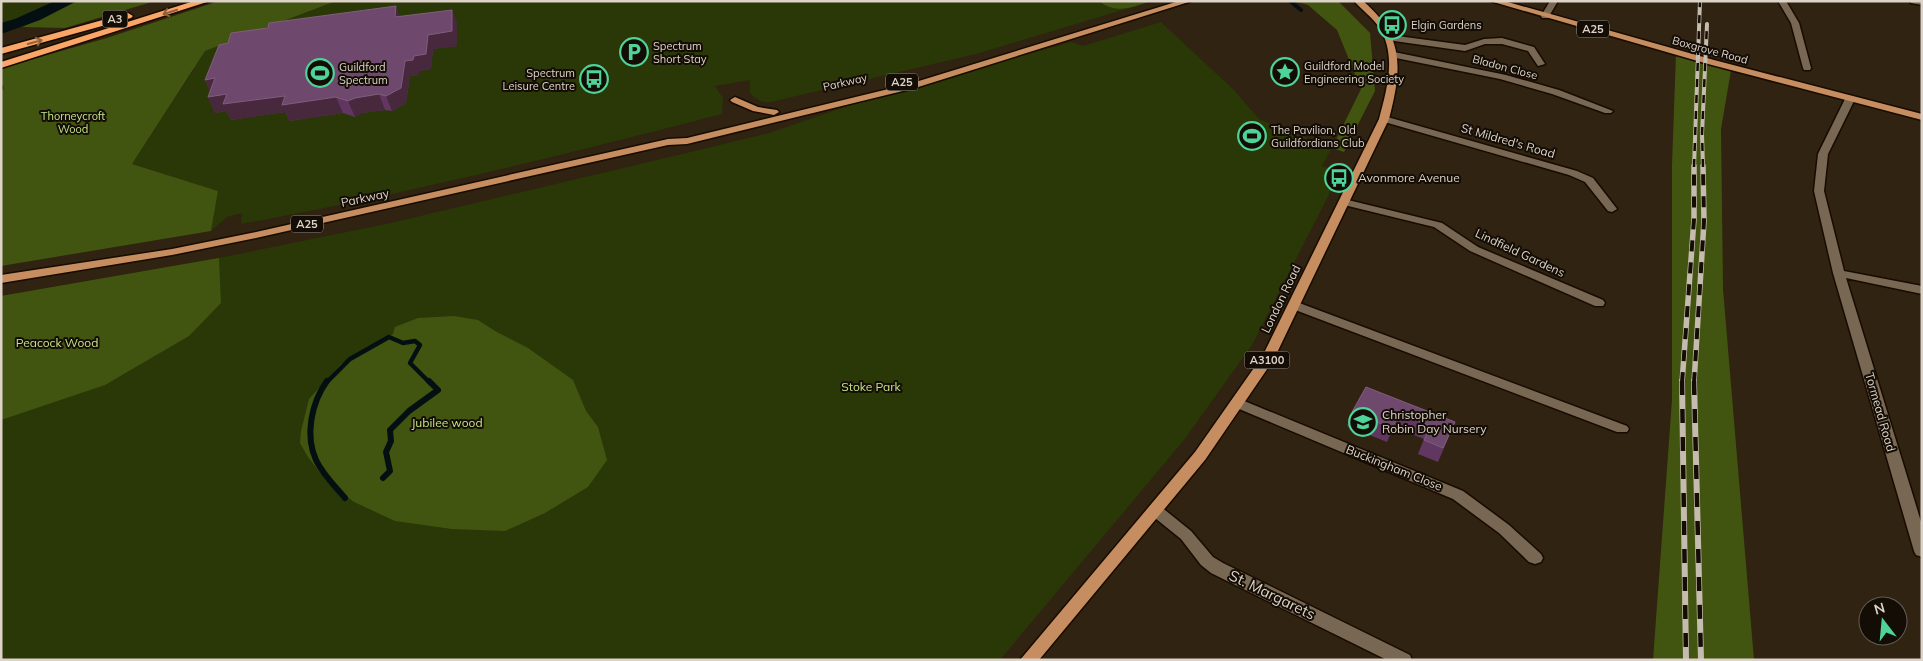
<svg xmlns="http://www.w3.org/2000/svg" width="1923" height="661" font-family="Mulish,sans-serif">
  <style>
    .green { fill: #2a3707 }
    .forest { fill: #425510 }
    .water { fill: #040f11 }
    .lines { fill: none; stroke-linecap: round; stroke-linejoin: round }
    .stream-far2 { stroke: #040f11; stroke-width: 4 }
    .stream-far1 { stroke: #040f11; stroke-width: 4.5 }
    .stream { stroke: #040f11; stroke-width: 6 }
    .street-casing { stroke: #180b00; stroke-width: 3 }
    .primary-casing { stroke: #180b00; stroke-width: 3 }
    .highway-casing { stroke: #180b00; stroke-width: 3 }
    .street { fill: #776753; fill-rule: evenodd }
    .primary { fill: #c68d60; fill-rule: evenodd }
    .highway { fill: #faa669; fill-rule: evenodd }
    .rail-far2-casing { stroke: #c6bbaf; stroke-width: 4 }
    .rail-far1-casing { stroke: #c6bbaf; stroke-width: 5.5 }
    .rail-casing { stroke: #c6bbaf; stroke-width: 6 }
    .rail-far2 { stroke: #130d06; stroke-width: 2.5; stroke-dasharray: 8; stroke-linecap: butt }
    .rail-far1 { stroke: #130d06; stroke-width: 4; stroke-dasharray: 11; stroke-linecap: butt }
    .rail { stroke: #130d06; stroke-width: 4.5; stroke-dasharray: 14; stroke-linecap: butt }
    .wall { fill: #613762 }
    .shaded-wall { fill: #48283d }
    .building { fill: #6f486d; stroke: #805d7b }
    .oneway { stroke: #92613c }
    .labels { text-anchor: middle; stroke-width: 4; stroke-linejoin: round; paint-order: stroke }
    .shield { fill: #130d06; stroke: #a0988e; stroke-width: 1 }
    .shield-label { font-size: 11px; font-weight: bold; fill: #ddd3c8 }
    .far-poi-label { font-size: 11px; fill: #ddd3c8; stroke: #130d06; text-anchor: start }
    .far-street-label { font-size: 11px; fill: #ddd3c8; stroke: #130d06 }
    .far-park-label { font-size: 11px; fill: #c3e486; stroke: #130d06 }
    .street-label { font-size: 12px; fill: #ddd3c8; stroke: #130d06 }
    .poi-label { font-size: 12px; fill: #ddd3c8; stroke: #130d06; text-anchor: start }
    .park-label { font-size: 12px; fill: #c3e486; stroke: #130d06 }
    .near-street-label { font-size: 15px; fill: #ddd3c8; stroke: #130d06 }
  </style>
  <rect width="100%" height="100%" fill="#302311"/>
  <!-- green -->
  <path class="green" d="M1,1h54l-40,18 -14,4z
    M336,1l763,1 54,-1 -177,53 -205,48c-9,1 -15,-2 -21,-9v-13l-35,6 8,12 -1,16c-159,41 -319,81 -481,110l1,-11 -15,4 -16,14 7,-40 -86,-27 62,-95 -193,24 2,-7 -2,-4 265,-54z
    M1161,22l73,68 25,29 73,29 -10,18 19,5 -89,174 -68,95 -184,220h-999v-364l218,-38 167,-34 267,-63 116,-28 99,-34 203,-57 12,4z"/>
  <!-- forest -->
  <path class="forest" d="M77,1h78l-90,27 -43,-1z
    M219,1h117l-131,50 -73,113 86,27 -7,40 -210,35v-173l3,-5 -3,-6v-14l106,-30z
    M1099,1h52c-19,6 -34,14 -52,0z
    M1294,1h44l32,32 5,58 -31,61 -12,-4 29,-59 -24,-59 -29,-25z
    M1676,54l55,16 -10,59 2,160 31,371h-101l19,-260v-235z
    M219,258l2,45 -32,33 -84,49 -104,35v-124z
    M454,316l24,4 17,11 33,17 45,32 13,31 12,16 9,33 -19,27 -43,26 -40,18 -53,-2 -57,-8 -41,-19 -26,-19 -20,-26 -8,-14 1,-12 8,-32 32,-35 52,-30 2,-7 23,-9z"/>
  <!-- water -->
  <path class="water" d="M55,1h22l-37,19 -39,14v-11l14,-4z"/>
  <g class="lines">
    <!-- stream-far2 -->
    <path class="stream-far2" d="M1290,1l11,9"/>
    <!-- stream-far1 -->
    <path class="stream-far1" d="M326,383l24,-24 39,-22 14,6 12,-2 5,4 -10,18 20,20"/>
    <!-- stream -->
    <path class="stream" d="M327,381c-16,22 -22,55 -11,79 7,15 19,26 29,38
      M383,478l7,-7 -4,-19 5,-11 -1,-11 19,-19 29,-21 -9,-9"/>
    <defs>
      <path id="street" d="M1550,1h8l-10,17h-6l-1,-2z
        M1778,1h8l13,22 12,45 -1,2h-6l-1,-2 -12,-45z
        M1910,1h12v4l-11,-2z
        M1390,35l75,10 19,-6 18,-1 32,9 11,17 -7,2 -10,-15 -26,-7h-17l-20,7 -78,-11 -1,-2z
        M1394,52l112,23 53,15 54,21 -2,2h-6l-53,-19 -52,-15 -109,-22 -1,-2z
        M1850,96l5,3 -27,55 -4,37 20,80 78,15v8l-76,-16 76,247v32l-6,-2 -2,-4 -81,-278 -19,-82 4,-37 27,-55z
        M1384,116l193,55 16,7 24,31 -5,3 -4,-1 -23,-29 -16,-7 -188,-54 -2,-2z
        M1344,199l98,24 36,24 125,53 2,3 -2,3h-8l-125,-55 -36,-24 -94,-23 -1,-2 1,-2z
        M1294,301l333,125 2,3 -2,3h-10l-327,-124 -2,-3z
        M1237,398l226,93 46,34 32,29 2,4 -2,4 -6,2 -6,-2 -30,-29 -46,-34 -221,-93 -2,-3 2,-3z
        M1155,504l5,2 31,25 22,26 10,6 187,92 2,5h-25l-176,-87 -10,-8 -20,-26 -31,-25 -3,-4 3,-4z"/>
      <path id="primary" d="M1179,1h13l-277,87 -228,56 -19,1 -412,93 -84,17 -171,28v-8l171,-26 84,-17 412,-93 19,-1 222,-54z
        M1354,1h9c42,36 39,68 26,118l-115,240 -69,101 -166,200h-19l175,-208 68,-97 116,-236c8,-30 18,-64 0,-92 -7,-10 -17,-17 -25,-26z
        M1490,1h14l210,59 208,54v6l-214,-56z
        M735,97l23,10 19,3 2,2 -5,3 -21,-4 -21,-9 -2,-2z"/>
      <path id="highway" d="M194,1h16l-209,67v-6z
        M128,13l5,3 -2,2 -130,36v-6z"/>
    </defs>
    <!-- street casing -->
    <use href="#street" class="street-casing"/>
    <!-- primary casing -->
    <use href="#primary" class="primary-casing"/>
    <!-- highway casing -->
    <use href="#highway" class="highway-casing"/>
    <!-- street -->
    <use href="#street" class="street"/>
    <!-- primary -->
    <use href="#primary" class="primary"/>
    <!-- highway -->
    <use href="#highway" class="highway"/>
    <defs>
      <path id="rail-far2" d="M1694,167l6,-166
        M1703,167l-1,-33 5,-110"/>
      <path id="rail-far1" d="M1682,383l12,-164v-53
        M1694,383l10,-162 -1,-55"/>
      <path id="rail" d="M1682,381l4,279
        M1694,381l7,279"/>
    </defs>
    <!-- rail-far2 casing -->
    <use href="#rail-far2" class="rail-far2-casing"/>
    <!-- rail-far1 casing -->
    <use href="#rail-far1" class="rail-far1-casing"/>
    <!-- rail casing -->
    <use href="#rail" class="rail-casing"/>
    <!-- rail-far2 -->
    <use href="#rail-far2" class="rail-far2"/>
    <!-- rail-far1 -->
    <use href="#rail-far1" class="rail-far1"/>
    <!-- rail -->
    <use href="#rail" class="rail"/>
  </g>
  <!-- wall -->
  <path class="wall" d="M452,10l5,14v22l-24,3 -2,20 -12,2v4l-9,1 -4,27 -14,8 -7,-1 -23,3 -7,4 -12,-4 -54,8 -4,-9 -54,8 -5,-9 -11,2 -7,-16 2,-6 -5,-11 23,-37 172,-26z
    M1366,387l89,35 -17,40 -20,-8 6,-15 -30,-12 -7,15 -40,-16 5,-14z"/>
  <!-- shaded-wall -->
  <path class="shaded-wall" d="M396,6l5,15 -6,-4z
    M452,10l5,14v22l-24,3 -2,20 -12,2v4l-9,1 -4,27 -14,8 -6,-15 19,-35 9,-5 14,-21z
    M215,78l-3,17 -7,-15z
    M227,94l109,3 7,16 -54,8 -4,-9 -54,8 -5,-9 -11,2 -7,-16z
    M379,94l6,16 -23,3 -7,4 -7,-16 7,-3z
    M1400,413l-6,14 -7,15 5,-14z"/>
  <!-- building -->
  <path class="building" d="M396,6l-1,11 57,-7v21l-24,4 -2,19 -12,2 -1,4 -8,1 -4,27 -15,8 -7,-2 -24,4 -7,3 -12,-4 -54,8 3,-9 -62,8 4,-10 -19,3 7,-19 -10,2 14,-35 9,-2 3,-10 37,-5 1,-5z
    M1366,387l89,35 -12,26 -19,-8 7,-14 -31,-13 -8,15 -40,-16z"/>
  <!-- one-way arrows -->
  <defs><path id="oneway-shaft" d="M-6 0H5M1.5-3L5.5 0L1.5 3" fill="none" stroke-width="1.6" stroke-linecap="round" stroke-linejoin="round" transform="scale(1.25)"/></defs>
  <g class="oneway">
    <use href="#oneway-shaft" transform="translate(170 12) rotate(162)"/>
    <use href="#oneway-shaft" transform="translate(35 42) rotate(-15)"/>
  </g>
  <!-- icons -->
  <defs>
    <symbol id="bus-ring" viewBox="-11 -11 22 22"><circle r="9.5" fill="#130d06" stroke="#4ed399" stroke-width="1.5"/><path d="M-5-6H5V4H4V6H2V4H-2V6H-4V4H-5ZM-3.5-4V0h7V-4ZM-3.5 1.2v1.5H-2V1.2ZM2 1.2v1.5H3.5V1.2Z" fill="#4ed399"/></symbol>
    <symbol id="parking-ring" viewBox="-11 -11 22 22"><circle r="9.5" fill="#130d06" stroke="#4ed399" stroke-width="1.5"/><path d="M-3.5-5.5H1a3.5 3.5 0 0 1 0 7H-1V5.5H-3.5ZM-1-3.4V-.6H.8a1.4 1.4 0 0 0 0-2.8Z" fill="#4ed399"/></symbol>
    <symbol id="sight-ring" viewBox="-11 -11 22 22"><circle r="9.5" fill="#130d06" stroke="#4ed399" stroke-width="1.5"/><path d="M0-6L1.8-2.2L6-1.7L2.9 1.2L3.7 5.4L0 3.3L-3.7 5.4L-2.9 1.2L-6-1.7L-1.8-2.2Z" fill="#4ed399"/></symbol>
    <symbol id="stadium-ring" viewBox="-11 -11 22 22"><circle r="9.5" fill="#130d06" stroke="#4ed399" stroke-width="1.5"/><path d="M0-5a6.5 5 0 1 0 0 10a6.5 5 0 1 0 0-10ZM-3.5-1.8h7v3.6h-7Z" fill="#4ed399"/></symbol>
    <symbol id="school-ring" viewBox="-11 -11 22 22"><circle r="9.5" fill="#130d06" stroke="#4ed399" stroke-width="1.5"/><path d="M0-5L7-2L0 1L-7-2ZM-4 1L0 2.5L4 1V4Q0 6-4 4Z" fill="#4ed399"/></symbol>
  </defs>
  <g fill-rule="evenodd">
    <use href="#bus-ring" x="1376" y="9" width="32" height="32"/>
    <use href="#parking-ring" x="618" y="36" width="32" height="32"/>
    <use href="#sight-ring" x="1269" y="56" width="32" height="32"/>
    <use href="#stadium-ring" x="304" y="57" width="32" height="32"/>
    <use href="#bus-ring" x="578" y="63" width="32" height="32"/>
    <use href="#stadium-ring" x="1236" y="120" width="32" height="32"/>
    <use href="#bus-ring" x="1323" y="162" width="32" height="32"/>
    <use href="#school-ring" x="1347" y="406" width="32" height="32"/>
  </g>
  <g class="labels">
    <!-- shield labels -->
    <g class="shield">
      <rect x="102.5" y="10.5" width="25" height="17" rx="4"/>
      <rect x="1577" y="20.5" width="32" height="17" rx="4"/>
      <rect x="886" y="73.5" width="32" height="17" rx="4"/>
      <rect x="291" y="215.5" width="32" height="17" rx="4"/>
      <rect x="1244.5" y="351.5" width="45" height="17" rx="4"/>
    </g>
    <g class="shield-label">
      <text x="115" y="23">A3</text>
      <text x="1593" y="33">A25</text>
      <text x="902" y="86">A25</text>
      <text x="307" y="228">A25</text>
      <text x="1267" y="364">A3100</text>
    </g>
    <!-- far-poi labels -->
    <g class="far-poi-label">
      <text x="1411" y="29">Elgin Gardens</text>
      <text x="653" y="50">Spectrum<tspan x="653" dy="13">Short Stay</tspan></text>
      <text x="1304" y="70">Guildford Model<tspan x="1304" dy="13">Engineering Society</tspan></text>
      <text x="339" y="71">Guildford<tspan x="339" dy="13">Spectrum</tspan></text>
      <text x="575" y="77" text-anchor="end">Spectrum<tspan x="575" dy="13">Leisure Centre</tspan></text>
      <text x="1271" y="134">The Pavilion, Old<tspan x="1271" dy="13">Guildfordians Club</tspan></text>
    </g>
    <!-- far-street labels -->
    <g class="far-street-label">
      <text transform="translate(1710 50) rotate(15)" y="4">Boxgrove Road</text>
      <text transform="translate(1505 67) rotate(15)" y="4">Bladon Close</text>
      <text transform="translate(845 82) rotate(-13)" y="4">Parkway</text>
    </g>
    <!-- far-park labels -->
    <g class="far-park-label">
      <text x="73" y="120">Thorneycroft<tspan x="73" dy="13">Wood</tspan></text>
    </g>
    <!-- street labels -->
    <g class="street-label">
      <text transform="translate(1508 141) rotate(16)" y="4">St Mildred's Road</text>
      <text transform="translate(365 198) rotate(-12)" y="4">Parkway</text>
      <text transform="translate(1520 253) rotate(25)" y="4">Lindfield Gardens</text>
      <text transform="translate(1281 299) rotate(-64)" y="4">London Road</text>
      <text transform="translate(1880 412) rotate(74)" y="4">Tormead Road</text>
      <text transform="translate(1394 468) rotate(22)" y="4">Buckingham Close</text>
    </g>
    <!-- poi labels -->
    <g class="poi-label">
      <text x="1358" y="182">Avonmore Avenue</text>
      <text x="1382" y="419">Christopher<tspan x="1382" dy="14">Robin Day Nursery</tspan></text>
    </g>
    <!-- park labels -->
    <g class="park-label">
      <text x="57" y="347">Peacock Wood</text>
      <text x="871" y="391">Stoke Park</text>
      <text x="447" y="427">Jubilee wood</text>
    </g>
    <!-- near-street labels -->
    <g class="near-street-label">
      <text transform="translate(1272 595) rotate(26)" y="5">St. Margarets</text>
    </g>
  </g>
  <!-- border -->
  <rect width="1923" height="661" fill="none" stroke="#ddd3c8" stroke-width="5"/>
  <!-- north arrow -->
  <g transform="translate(1883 621) rotate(344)"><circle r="24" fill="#130d06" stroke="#645c54"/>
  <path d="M0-4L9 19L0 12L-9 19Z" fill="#4ed399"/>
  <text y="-8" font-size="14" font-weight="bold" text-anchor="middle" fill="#ddd3c8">N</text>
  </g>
</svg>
